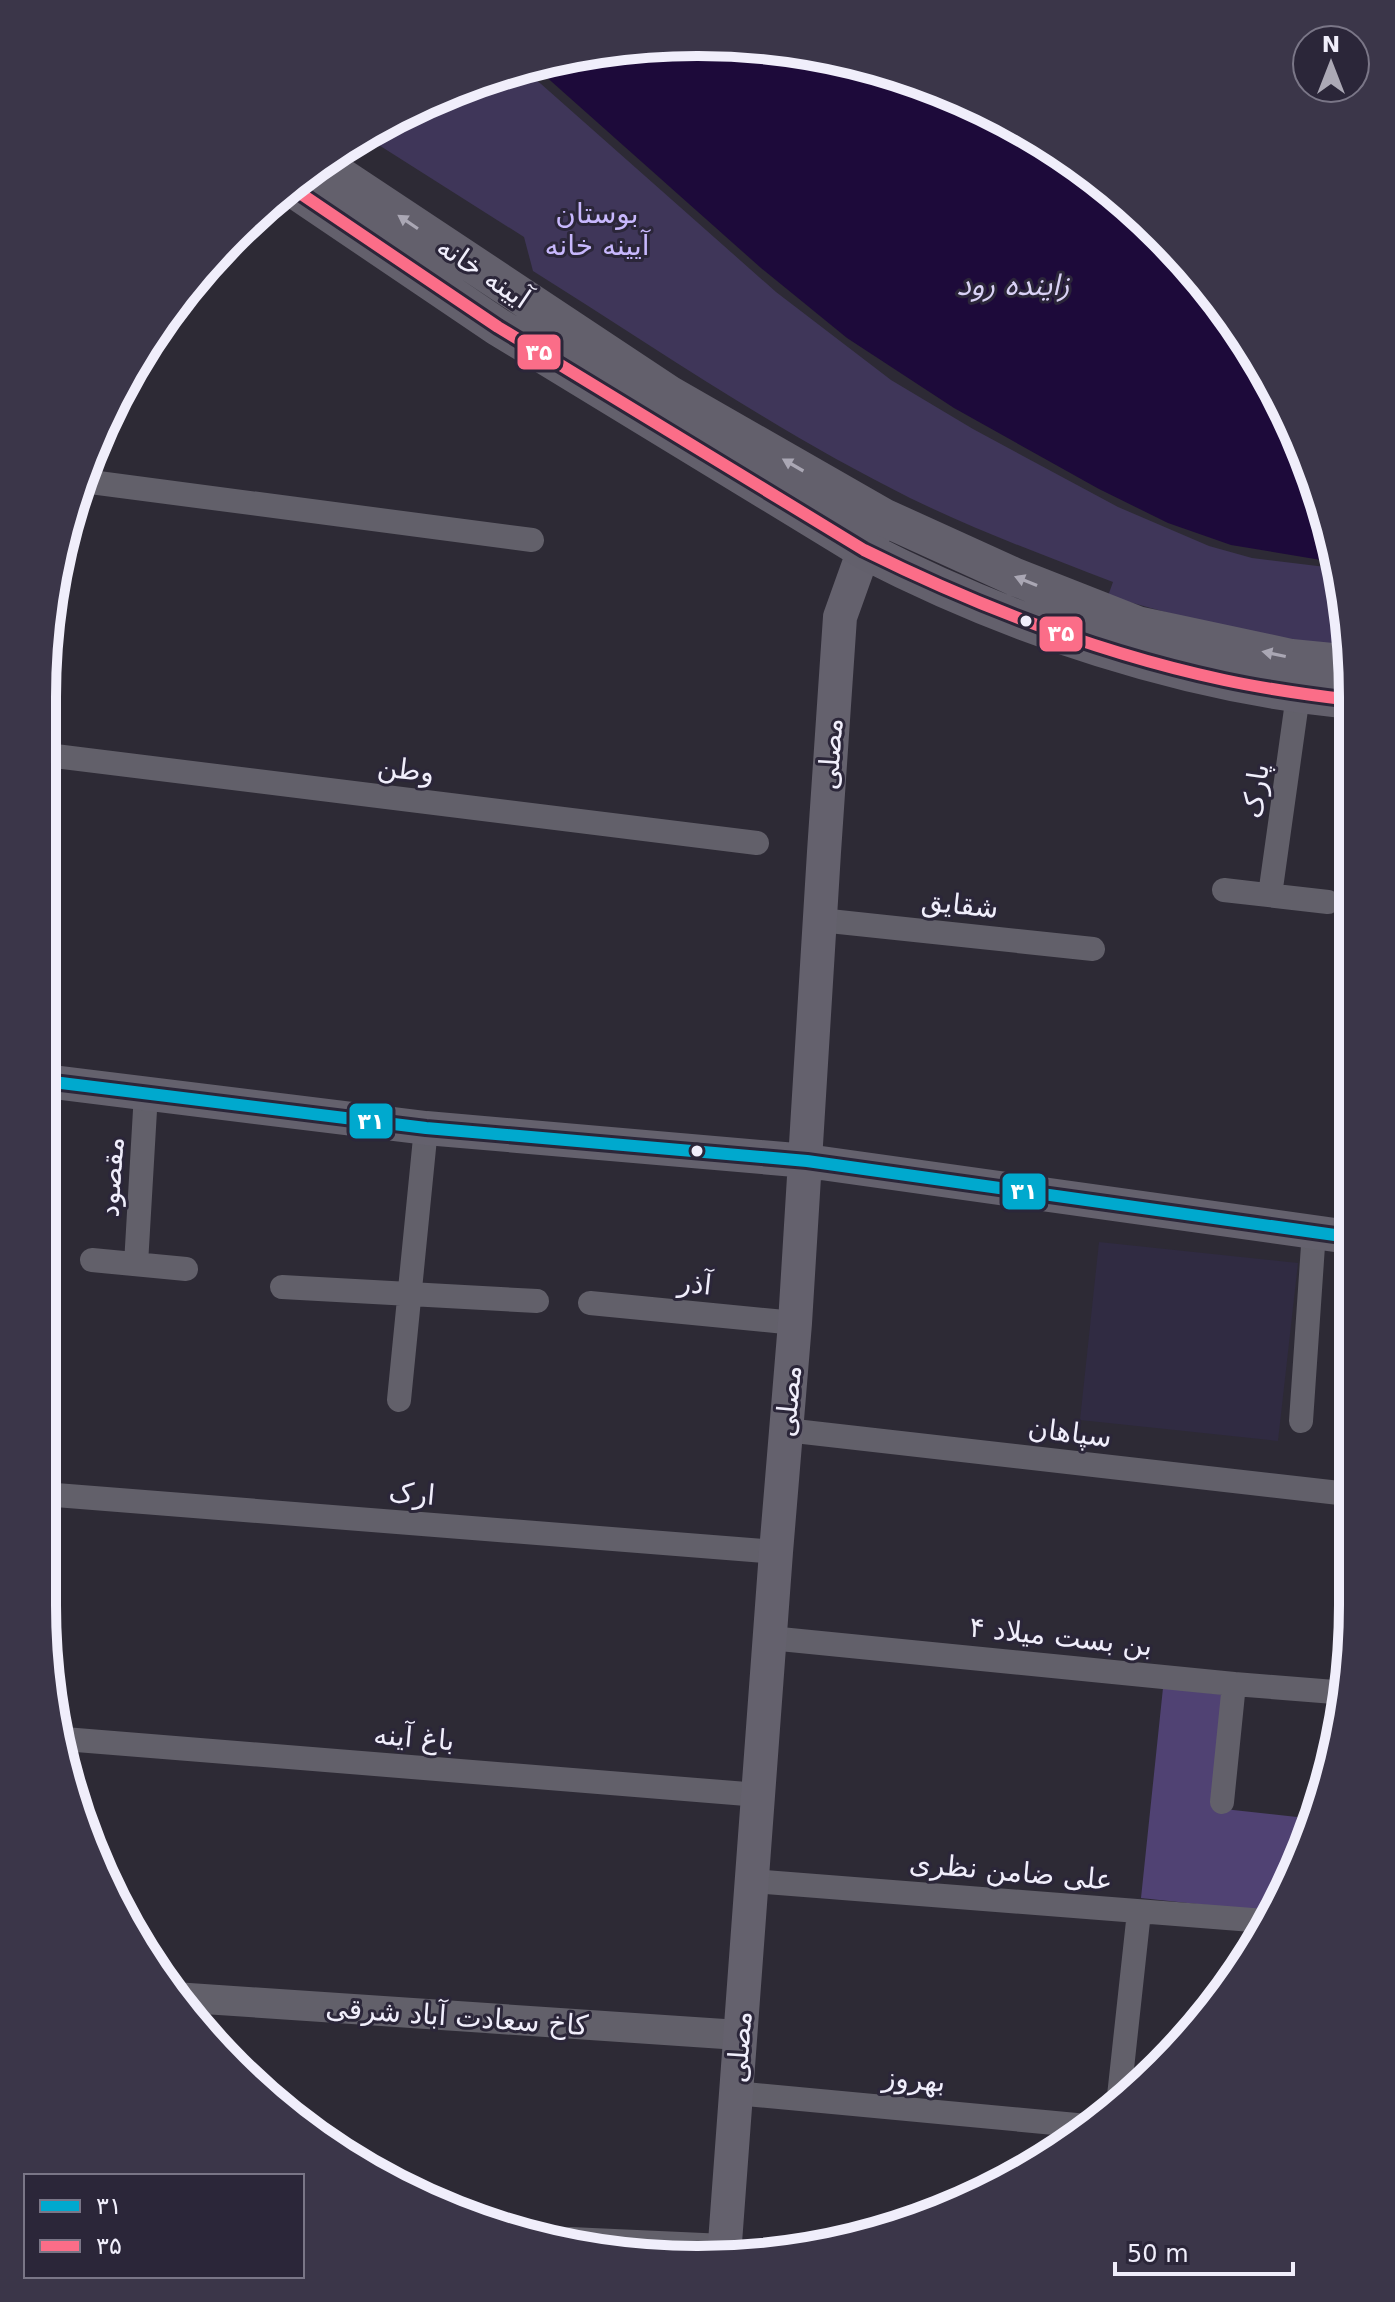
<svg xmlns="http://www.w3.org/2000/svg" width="1395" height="2302" font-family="'DejaVu Sans','Noto Sans Arabic',sans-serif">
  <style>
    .built { fill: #302b42 }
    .green { fill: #3f3659 }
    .forest { fill: #504273 }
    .water { fill: #1d0a3a }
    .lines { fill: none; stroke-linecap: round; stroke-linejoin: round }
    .minor { stroke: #62606a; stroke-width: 24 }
    .tertiary { stroke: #62606a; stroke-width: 30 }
    .secondary { stroke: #64616d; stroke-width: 34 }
    .primary { stroke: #63606c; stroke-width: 38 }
    .bus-1-casing { stroke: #2b2639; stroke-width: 18 }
    .bus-2-casing { stroke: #2b2639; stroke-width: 18 }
    .bus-1 { stroke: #00a9ce; stroke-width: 12 }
    .bus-2 { stroke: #fb6d88; stroke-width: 12 }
    .oneway { fill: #aaa7b4 }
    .bus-dot { fill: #f0eefb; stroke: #2b2639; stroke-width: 3 }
    .labels { text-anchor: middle; stroke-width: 6; stroke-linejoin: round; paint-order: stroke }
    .park-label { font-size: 28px; fill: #c8b8fd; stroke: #2b2639 }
    .street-label { font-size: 28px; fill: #f0eefb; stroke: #2b2639 }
    .water-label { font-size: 30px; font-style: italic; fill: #d9d2f5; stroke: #2b2639 }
    .rim { fill: none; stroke: #f0eefb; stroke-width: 10 }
    .line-badge { stroke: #2b2639; stroke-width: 3 }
    .badge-label { font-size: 22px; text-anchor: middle; font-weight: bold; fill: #fff }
  </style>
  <rect width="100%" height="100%" fill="#2d2a35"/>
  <!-- built -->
  <path class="built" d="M1099,1242l199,21 -20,178 -198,-21z"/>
  <!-- green -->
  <path class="green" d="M523,68l253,224 115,88 82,49 145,78 91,39 43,12 82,10 17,82c-83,-11 -163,-31 -243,-54l5,-14c-68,-26 -137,-52 -203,-84 -131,-65 -253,-149 -377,-227l-9,-34 -161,-102 123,-58z"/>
  <!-- forest -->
  <path class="forest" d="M1163,1688l64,7 -12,113 82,9 -6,59 -20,36 -130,-14z"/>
  <!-- water -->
  <path class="water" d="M740,43l127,21 120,45 109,68 95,89 74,104 53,117 15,75 -102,-17 -63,-22 -69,-34 -145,-81 -107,-70 -86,-70 -227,-202 77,-18z"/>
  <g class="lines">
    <!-- minor -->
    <path class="minor" d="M83,481l449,59
      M47,755l710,88
      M1224,890l104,12
      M1270,895l28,-200
      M820,920l273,29
      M92,1260l94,9
      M136,1264l10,-171
      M282,1287l255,14
      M590,1303l205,20
      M399,1400l27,-272
      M1301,1421l13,-190
      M786,1430l562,64
      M43,1494l733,58
      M770,1638l464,46 113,9
      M64,1739l695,56
      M1222,1802l12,-118
      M752,1881l513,40
      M735,2093l352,33
      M1119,2096l20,-184
      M570,2239l155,7"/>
    <!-- tertiary -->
    <path class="tertiary" d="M174,1997l565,38"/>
    <!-- secondary -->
    <path class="secondary" d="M45,1081l381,47 381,33 542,76
      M724,2256l52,-704 19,-229 29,-471 16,-235 24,-67 13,-22"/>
    <!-- primary -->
    <path class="primary" d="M322,164l348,231 213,122 132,60 122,48 154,33 61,6
      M291,187l207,140 366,223c149,77 320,134 487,150"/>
    <defs>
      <path id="bus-1" d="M45,1081l381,47 381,33 542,76"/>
      <path id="bus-2" d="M291,187l207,140 366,223c115,57 234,103 360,130 42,9 85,15 127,20"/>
    </defs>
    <!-- bus-1 casing -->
    <use href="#bus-1" class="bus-1-casing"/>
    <!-- bus-2 casing -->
    <use href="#bus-2" class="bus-2-casing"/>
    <!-- bus-1 -->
    <use href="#bus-1" class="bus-1"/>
    <!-- bus-2 -->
    <use href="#bus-2" class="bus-2"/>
  </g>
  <!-- one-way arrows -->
  <defs><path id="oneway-solid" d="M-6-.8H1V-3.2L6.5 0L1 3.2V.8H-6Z" transform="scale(2)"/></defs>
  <g class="oneway">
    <use href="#oneway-solid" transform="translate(408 222) rotate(-146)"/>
    <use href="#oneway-solid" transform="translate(793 465) rotate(-150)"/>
    <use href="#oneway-solid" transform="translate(1026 581) rotate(-158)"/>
    <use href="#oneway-solid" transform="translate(1274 654) rotate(-168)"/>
  </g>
  <!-- markers -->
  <g class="bus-dot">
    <circle cx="1026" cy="621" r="7"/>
    <circle cx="697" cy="1151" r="7"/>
  </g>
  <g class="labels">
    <!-- park labels -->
    <g class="park-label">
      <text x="597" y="223">بوستان<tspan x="597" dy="32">آیینه خانه</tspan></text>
    </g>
    <!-- street labels -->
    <g class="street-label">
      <text transform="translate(484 272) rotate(34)" y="10">آیینه خانه</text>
      <text transform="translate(830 754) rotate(-86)" y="10">مصلی</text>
      <text transform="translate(406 769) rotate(7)" y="10">وطن</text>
      <text transform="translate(1255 791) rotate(-82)" y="10">پارک</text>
      <text transform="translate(960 904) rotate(6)" y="10">شقایق</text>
      <text transform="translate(111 1177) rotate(-86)" y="10">مقصود</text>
      <text transform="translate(695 1283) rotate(6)" y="10">آذر</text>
      <text transform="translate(788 1401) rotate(-85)" y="10">مصلی</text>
      <text transform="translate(1070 1432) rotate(7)" y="10">سپاهان</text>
      <text transform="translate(412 1493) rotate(5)" y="10">ارک</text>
      <text transform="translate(1061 1636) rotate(6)" y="10">بن بست میلاد ۴</text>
      <text transform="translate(414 1737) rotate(5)" y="10">باغ آینه</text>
      <text transform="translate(1011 1871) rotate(5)" y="10">علی ضامن نظری</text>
      <text transform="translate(457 2016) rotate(4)" y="10">کاخ سعادت آباد شرقی</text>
      <text transform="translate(739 2047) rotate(-86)" y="10">مصلی</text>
      <text transform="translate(914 2079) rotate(5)" y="10">بهروز</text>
    </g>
    <!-- water labels -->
    <g class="water-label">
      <text x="1013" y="295">زاینده رود</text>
    </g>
  </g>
  <!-- crop -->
  <path d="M0 0H1395V2302H0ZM697 56H698A641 641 0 0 1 1339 697V1605A641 641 0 0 1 698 2246H697A641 641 0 0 1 56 1605V697A641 641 0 0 1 697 56Z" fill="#3b3649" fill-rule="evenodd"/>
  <path class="rim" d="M697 56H698A641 641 0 0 1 1339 697V1605A641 641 0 0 1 698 2246H697A641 641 0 0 1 56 1605V697A641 641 0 0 1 697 56Z"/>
  <g class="line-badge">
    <rect x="516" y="333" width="46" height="38" rx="8" fill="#fb6d88"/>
    <rect x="1038" y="615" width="46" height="38" rx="8" fill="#fb6d88"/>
    <rect x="348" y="1102" width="46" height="38" rx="8" fill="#00a9ce"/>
    <rect x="1001" y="1172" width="46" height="39" rx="8" fill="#00a9ce"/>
  </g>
  <g class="badge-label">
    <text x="539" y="360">۳۵</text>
    <text x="1061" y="641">۳۵</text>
    <text x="371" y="1129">۳۱</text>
    <text x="1024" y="1199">۳۱</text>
  </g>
  <!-- legend -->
  <rect x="24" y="2174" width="280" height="104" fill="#2b2639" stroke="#7a7687" stroke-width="2"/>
  <rect x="40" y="2200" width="40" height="12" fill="#00a9ce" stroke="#7a7687" stroke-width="2"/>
  <text x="96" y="2214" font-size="24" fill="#f0eefb">۳۱</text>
  <rect x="40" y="2240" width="40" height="12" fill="#fb6d88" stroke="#7a7687" stroke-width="2"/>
  <text x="96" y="2254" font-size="24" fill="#f0eefb">۳۵</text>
  <!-- north arrow -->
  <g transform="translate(1331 64)"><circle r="38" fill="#2b2639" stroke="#7a7687" stroke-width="2"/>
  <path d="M0-6L14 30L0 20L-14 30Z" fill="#aca9b6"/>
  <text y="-12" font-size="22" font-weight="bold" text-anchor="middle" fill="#f0eefb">N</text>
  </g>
  <!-- scale -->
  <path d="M1115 2262v12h178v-12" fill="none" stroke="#f0eefb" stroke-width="4"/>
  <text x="1127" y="2262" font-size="24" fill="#f0eefb" stroke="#2b2639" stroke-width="6" paint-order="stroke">50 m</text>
</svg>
